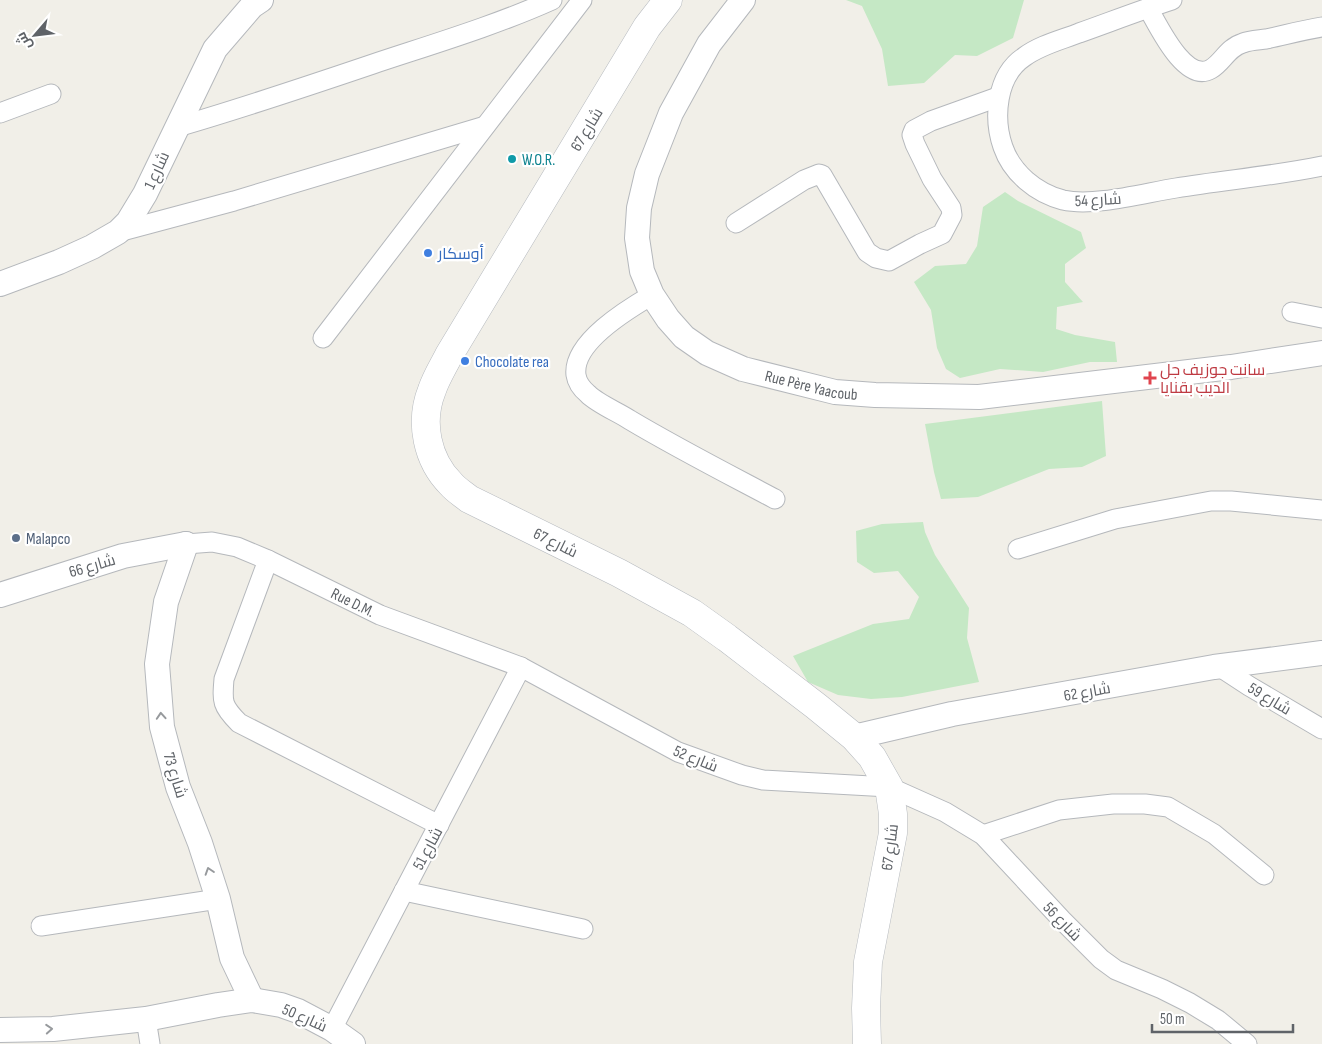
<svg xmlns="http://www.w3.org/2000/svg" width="1322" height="1044" font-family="'Sofia Sans Condensed',Cairo,sans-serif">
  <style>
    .green { fill: #c5e8c5 }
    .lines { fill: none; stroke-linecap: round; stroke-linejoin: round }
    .minor-casing { stroke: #b5b8bc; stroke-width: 21 }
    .tertiary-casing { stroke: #b5b8bc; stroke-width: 26 }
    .secondary-casing { stroke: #b6babf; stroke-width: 29 }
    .minor { stroke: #fff; stroke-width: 19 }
    .tertiary { stroke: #fff; stroke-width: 24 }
    .secondary { stroke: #fff; stroke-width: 28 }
    .oneway { stroke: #979a9d }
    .culture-dot { fill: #0f9aa8; stroke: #fff; stroke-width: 2 }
    .shop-dot { fill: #3f7fe0; stroke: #fff; stroke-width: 2 }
    .health-dot { fill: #e0444e; stroke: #fff; stroke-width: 2 }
    .service-dot { fill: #5c6f8a; stroke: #fff; stroke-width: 2 }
    .labels { text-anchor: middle; stroke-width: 4.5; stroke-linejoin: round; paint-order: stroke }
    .street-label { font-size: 16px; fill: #5f6368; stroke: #fff }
    .culture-label { font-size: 16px; fill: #0d838f; stroke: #fff; text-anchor: start }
    .shop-label { font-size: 16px; fill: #366cbe; stroke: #fff; text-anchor: start }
    .health-label { font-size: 16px; fill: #be3a42; stroke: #fff; text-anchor: start }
    .service-label { font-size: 16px; fill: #4e5e75; stroke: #fff; text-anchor: start }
  </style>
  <rect width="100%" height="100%" fill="#f1efe8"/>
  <!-- green -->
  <path class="green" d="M846,0h178l-11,38 -36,18 -22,-1 -31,28 -36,3 -6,-37 -20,-43z
    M1005,192l13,9 63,31 5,16 -21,16v18l18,20 -26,5 -1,22 19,6 40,7 2,20h-27l-47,10 -43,-3 -40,9 -14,-9 -9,-21 -6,-38 -17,-28 21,-16 31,-2 11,-18 6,-39z
    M1102,401l4,55 -24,11 -33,2 -71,28 -37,2 -7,-27 -9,-48z
    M923,522l2,10 10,23 34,53 -2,30 12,44 -77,15 -31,2 -33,-4 -30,-13 -15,-26 80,-32 36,-5 10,-22 -21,-26 -24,2 -17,-11 -1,-31 26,-7z"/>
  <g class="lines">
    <defs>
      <g id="minor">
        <path d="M1172,0c-31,10 -62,22 -93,33 -18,7 -39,12 -55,24 -28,19 -31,61 -21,90 9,26 33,46 60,53 31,7 81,-7 113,-12 48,-8 98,-12 146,-22"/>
        <path d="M1148,8c10,17 37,76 63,61 12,-7 16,-21 32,-26 7,-3 16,-3 23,-4 19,-4 37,-9 56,-12"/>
        <path d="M0,113l51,-19"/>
        <path d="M177,127c66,-19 131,-41 196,-63 60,-20 121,-38 179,-64"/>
        <path d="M736,223l68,-43 15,-6 3,1 45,77 9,6 13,3 31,-17 22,-10 10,-19 -1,-7 -19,-29 -17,-35 -3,-9 2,-5 17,-9 67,-24"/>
        <path d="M118,232l116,-31 251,-75"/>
        <path d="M652,295c-24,14 -80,48 -76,80 1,7 6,14 12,19 10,10 30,18 42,26 47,28 96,53 145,79"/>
        <path d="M1292,312l30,6"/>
        <path d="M323,338l259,-338"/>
        <path id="s1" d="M186,544l26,-2 25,5 31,13 112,55 141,52 157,85 64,23 21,5 126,7 56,25 38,23 79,85 39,39 15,11 46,19 28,14 28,17 29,24"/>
        <path d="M1018,549l97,-30 96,-18h20l91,9"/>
        <path d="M268,560l-44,119c-2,23 -2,27 15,44l200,102"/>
        <path d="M1220,667l29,19 73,43"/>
        <path d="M983,835l76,-25 54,-6h32l23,3 46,27 50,41"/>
        <path d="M404,891l179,38"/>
        <path d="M41,926l177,-27"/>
        <path d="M146,1019l4,25"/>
        <path d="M332,1029l189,-362"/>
      </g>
      <g id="tertiary">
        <path id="s2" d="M743,0l-34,44 -38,69 -24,61 -8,34 -2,30 5,33 10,24 16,24 16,18 23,16 36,16 92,23 40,3 104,2 252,-30 91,-14"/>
        <path d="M0,284l59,-22 33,-15 26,-15 10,-10 17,-28 70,-145 37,-43 9,-6"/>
        <path d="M186,544l-20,58 -9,62 5,63 16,60 22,56 18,56 14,59 20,42"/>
        <path d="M0,595l123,-39 63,-12"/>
        <path d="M854,737l98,-23 262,-47 108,-14"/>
        <path d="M0,1030l53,-1 93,-10 72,-14 34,-5 29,5 17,6 34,18 21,15"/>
      </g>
      <path id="secondary" d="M668,0l-21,27 -198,328c-6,12 -13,23 -17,35 -13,32 -5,70 19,94 5,6 12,10 18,15l150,74 73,40 35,25 89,68 38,31 18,20 17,30 4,27v19l-25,129 -2,46 1,36"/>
    </defs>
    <!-- minor casing -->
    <use href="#minor" class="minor-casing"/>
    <!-- tertiary casing -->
    <use href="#tertiary" class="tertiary-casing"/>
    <!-- secondary casing -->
    <use href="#secondary" class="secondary-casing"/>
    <!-- minor -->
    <use href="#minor" class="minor"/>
    <!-- tertiary -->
    <use href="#tertiary" class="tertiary"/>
    <!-- secondary -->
    <use href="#secondary" class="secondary"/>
  </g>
  <!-- one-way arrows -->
  <defs><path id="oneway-chevron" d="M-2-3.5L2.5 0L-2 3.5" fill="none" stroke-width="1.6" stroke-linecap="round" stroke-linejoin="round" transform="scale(1.25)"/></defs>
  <g class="oneway">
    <use href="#oneway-chevron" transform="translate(161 716) rotate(-94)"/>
    <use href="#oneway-chevron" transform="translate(209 871) rotate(-108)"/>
    <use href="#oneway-chevron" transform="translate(49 1029) rotate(-4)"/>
  </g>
  <!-- markers -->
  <circle class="culture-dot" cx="512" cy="159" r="5"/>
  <g class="shop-dot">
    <circle cx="428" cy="253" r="5"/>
    <circle cx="465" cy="361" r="5"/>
  </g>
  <path class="health-dot" d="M1147.5 370.5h5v5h5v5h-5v5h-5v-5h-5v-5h5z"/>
  <circle class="service-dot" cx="16" cy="538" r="5"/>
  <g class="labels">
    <!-- street labels -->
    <g class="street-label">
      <text transform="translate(586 129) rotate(-59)" y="6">شارع 67</text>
      <text transform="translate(156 170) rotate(-65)" y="6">شارع 1</text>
      <text transform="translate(1098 199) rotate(-3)" y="6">شارع 54</text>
      <text dy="6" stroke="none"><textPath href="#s2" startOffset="515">Rue Père Yaacoub</textPath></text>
      <text transform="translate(556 542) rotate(26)" y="6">شارع 67</text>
      <text transform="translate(92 565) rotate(-16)" y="6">شارع 66</text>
      <text dy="6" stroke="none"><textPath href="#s1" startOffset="180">Rue D.M.</textPath></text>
      <text transform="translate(1087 691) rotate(-10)" y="6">شارع 62</text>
      <text transform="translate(1270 698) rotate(31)" y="6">شارع 59</text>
      <text transform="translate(696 758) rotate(22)" y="6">شارع 52</text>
      <text transform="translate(176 775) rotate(73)" y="6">شارع 73</text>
      <text transform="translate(889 847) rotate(-82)" y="6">شارع 67</text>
      <text transform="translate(427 848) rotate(-62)" y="6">شارع 51</text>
      <text transform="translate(1063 921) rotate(46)" y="6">شارع 56</text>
      <text transform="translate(305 1017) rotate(24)" y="6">شارع 50</text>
    </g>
    <!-- culture labels -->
    <g class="culture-label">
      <text x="522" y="165">W.O.R.</text>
    </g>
    <!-- shop labels -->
    <g class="shop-label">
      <text x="438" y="259">أوسكار</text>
      <text x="475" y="367">Chocolate rea</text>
    </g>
    <!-- health labels -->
    <g class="health-label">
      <text x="1160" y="375">سانت جوزيف جل<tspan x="1160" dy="18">الديب بقنايا</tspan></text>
    </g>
    <!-- service labels -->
    <g class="service-label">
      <text x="26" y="544">Malapco</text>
    </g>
  </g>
  <!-- north arrow -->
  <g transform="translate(35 35) rotate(242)" stroke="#ffffff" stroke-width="4" paint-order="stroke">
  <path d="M0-4L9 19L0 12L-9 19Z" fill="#5f6368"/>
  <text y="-8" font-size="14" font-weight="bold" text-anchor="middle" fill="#5f6368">ش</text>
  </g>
  <!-- scale -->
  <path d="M1152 1024v8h141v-8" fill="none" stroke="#5f6368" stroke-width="2.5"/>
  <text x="1160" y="1024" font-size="15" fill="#5f6368" stroke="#ffffff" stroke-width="4" paint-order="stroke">50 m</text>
</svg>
